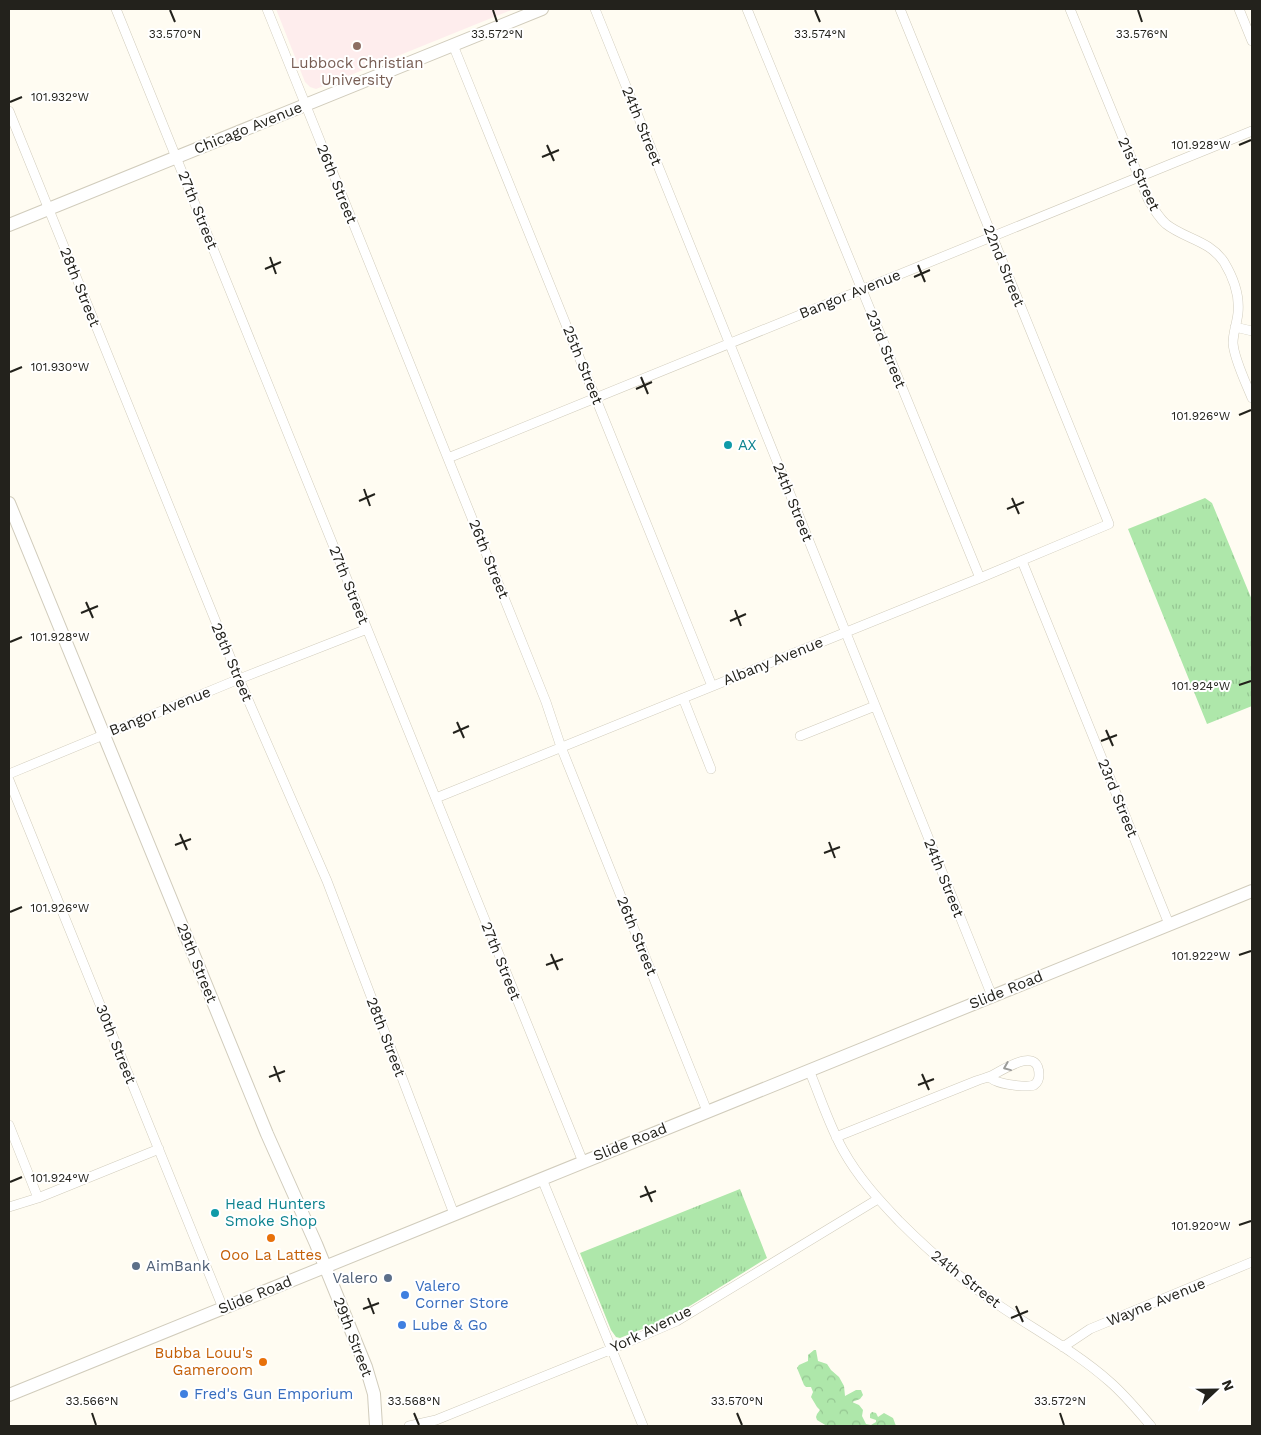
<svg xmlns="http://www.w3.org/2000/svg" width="1261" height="1435" font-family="'Work Sans',sans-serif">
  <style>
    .education { fill: #feeded }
    .grass { fill: url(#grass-tufts) }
    .forest { fill: url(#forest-crowns) }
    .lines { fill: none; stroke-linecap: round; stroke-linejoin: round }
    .street-casing { stroke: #d1ccbc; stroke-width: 10 }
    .secondary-casing { stroke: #d1ccbc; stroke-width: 14 }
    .street { stroke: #fff; stroke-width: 9 }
    .secondary { stroke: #fff; stroke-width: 12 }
    .oneway { stroke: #9c9c99 }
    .ticks { fill: none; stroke: #23221c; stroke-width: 2 }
    .education-dot { fill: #8d6e63; stroke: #fff; stroke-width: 2 }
    .culture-dot { fill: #0f9aa8; stroke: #fff; stroke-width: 2 }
    .food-dot { fill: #e8710a; stroke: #fff; stroke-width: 2 }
    .service-dot { fill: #5c6f8a; stroke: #fff; stroke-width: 2 }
    .shop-dot { fill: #3f7fe0; stroke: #fff; stroke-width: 2 }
    .labels { text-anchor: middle; stroke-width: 4; stroke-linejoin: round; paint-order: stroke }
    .education-label { font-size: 15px; fill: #785e54; stroke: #fff }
    .street-label { font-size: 15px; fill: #23221c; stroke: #fff }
    .culture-label { font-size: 15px; fill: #0d838f; stroke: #fff; text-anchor: start }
    .food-label { font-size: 15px; fill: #c56008; stroke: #fff }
    .service-label { font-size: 15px; fill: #4e5e75; stroke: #fff; text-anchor: start }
    .shop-label { font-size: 15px; fill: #366cbe; stroke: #fff; text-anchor: start }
    .ticks-label { font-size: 12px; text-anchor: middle; fill: #23221c; stroke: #fff; stroke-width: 4; stroke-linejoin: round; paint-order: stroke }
  </style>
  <defs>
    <pattern id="grass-tufts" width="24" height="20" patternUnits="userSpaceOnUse" patternTransform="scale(1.25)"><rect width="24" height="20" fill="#aee7aa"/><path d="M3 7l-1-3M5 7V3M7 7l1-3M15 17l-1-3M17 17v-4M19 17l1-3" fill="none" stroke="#95c692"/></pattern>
    <pattern id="forest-crowns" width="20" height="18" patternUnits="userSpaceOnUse" patternTransform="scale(1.25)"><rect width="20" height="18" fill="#aee7aa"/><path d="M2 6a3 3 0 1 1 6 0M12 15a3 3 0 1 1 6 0" fill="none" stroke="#95c692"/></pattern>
  </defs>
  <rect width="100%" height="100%" fill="#fffcf2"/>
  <!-- education -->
  <path class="education" d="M276,9h238l-198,80 -6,-2 -5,-5z"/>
  <!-- grass -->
  <path class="grass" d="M1205,498l7,5 40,97v106l-45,18 -79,-195z
    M740,1189l27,69 -95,59 -52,21 -4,-1 -5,-7 -31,-77z"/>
  <!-- forest -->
  <path class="forest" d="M814,1350h2l2,11 9,3 4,6 8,7 5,9 1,10 11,-6h5l2,5 -3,4 -8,3 7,3 4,5 -1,6 4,8 5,1 5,-3v-2l-6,-2v-4l2,-2 4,1 2,4 6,-4 9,5 3,8h-69l-10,-6 -1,-3 1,-3 3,-4 -3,-3 -6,-10 2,-5 -2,-5h-5l-2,-2 -7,-17 2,-3 9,-4v-6z"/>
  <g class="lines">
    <defs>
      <path id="street" d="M116,9l467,1153
        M267,9l279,693 15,45 146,364
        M595,9l397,987
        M747,9l233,569
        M1070,9l78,190c5,9 10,18 18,25 19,15 43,16 58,38 9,15 16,32 14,51 -1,10 -5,20 -5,30 1,16 13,40 19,55
        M1239,9l13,32
        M453,45l259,641
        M9,111l230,568 88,202 127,333
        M1235,327l17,4
        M448,458l804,-327
        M1022,561l147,363
        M683,698l28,71
        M800,736l75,-30
        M9,774l230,-95 128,-50
        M9,780l214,528
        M436,798l544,-220 129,-54 -209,-515
        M809,1070c11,26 20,55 34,80 15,27 35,49 56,71 30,30 61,57 95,81 39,27 81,49 116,80 15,13 28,29 41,44
        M9,1125l29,73
        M836,1137l140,-56c5,-2 10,-3 15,-5 12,-6 48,-31 48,-1 0,4 -2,8 -5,10 -7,3 -32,-1 -38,-4 -3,-1 -5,-3 -7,-4
        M542,1179l101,247
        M9,1207l29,-9 121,-49
        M1063,1347l27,-18 162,-67
        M409,1426l27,-6 176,-71 65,-28 201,-122"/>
      <path id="secondary" d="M9,225l533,-216
        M9,503l258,631 49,110 50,123 8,27 2,32
        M9,1395l1243,-504"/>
    </defs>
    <!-- street casing -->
    <use href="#street" class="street-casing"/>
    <!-- secondary casing -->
    <use href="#secondary" class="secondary-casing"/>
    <!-- street -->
    <use href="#street" class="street"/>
    <!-- secondary -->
    <use href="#secondary" class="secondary"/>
  </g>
  <!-- one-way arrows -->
  <defs><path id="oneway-chevron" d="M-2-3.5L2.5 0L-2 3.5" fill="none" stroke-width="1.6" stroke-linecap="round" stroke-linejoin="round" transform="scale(1.25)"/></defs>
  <use class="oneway" href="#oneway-chevron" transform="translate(1007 1067) rotate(158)"/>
  <!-- ticks -->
  <path class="ticks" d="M170,10l5,12M493,10l4,12M815,10l5,12M1138,10l4,12M10,102l12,-5M547,145l7,16M1239,145l12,-5M542,157l17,-7M270,257l6,17M918,265l7,17M265,269l16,-7M914,277l16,-7M10,372l12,-5M641,377l7,17M636,389l16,-7M1239,415l12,-5M364,489l6,17M1012,498l7,16M359,501l16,-7M1007,509l17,-7M86,602l7,16M735,610l6,16M81,613l17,-7M730,621l16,-7M10,642l12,-5M1239,685l12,-4M457,722l7,16M1106,730l7,16M453,733l16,-7M1101,741l16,-6M180,834l7,16M829,842l6,16M175,845l16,-6M824,853l16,-6M10,912l12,-5M551,954l7,16M1239,955l12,-4M546,965l17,-6M274,1066l6,16M922,1074l7,16M269,1077l16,-6M918,1085l16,-6M10,1182l12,-5M645,1186l7,16M640,1197l16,-6M1239,1225l12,-4M368,1298l6,16M1016,1306l7,16M363,1309l16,-6M1011,1318l17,-7M92,1413l4,12M414,1413l5,12M737,1413l5,12M1060,1413l4,12"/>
  <!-- markers -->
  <circle class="education-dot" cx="357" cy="46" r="5"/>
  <g class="culture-dot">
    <circle cx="728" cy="445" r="5"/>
    <circle cx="215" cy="1213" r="5"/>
  </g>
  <g class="food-dot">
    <circle cx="271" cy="1238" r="5"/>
    <circle cx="263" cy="1362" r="5"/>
  </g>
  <g class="service-dot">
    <circle cx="136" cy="1266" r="5"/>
    <circle cx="388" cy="1278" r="5"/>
  </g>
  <g class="shop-dot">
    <circle cx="405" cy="1295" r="5"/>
    <circle cx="402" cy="1325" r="5"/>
    <circle cx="184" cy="1394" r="5"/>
  </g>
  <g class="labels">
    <!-- education labels -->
    <g class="education-label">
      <text x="357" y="68">Lubbock Christian<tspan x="357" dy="17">University</tspan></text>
    </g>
    <!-- street labels -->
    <g class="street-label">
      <text transform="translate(642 126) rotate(68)" y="5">24th Street</text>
      <text transform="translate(248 128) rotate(-22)" y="5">Chicago Avenue</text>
      <text transform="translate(1139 174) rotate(65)" y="5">21st Street</text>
      <text transform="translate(337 184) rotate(68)" y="5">26th Street</text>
      <text transform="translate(198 210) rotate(68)" y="5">27th Street</text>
      <text transform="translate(1004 266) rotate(68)" y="5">22nd Street</text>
      <text transform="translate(80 287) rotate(68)" y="5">28th Street</text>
      <text transform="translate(850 294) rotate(-22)" y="5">Bangor Avenue</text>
      <text transform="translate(886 349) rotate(68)" y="5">23rd Street</text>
      <text transform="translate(583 365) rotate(68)" y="5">25th Street</text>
      <text transform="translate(793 502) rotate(68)" y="5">24th Street</text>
      <text transform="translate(489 559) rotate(68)" y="5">26th Street</text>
      <text transform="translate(349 585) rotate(68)" y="5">27th Street</text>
      <text transform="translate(773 661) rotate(-22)" y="5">Albany Avenue</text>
      <text transform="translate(232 662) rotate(67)" y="5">28th Street</text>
      <text transform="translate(160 711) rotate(-22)" y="5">Bangor Avenue</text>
      <text transform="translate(1118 798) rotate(68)" y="5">23rd Street</text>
      <text transform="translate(944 878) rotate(68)" y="5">24th Street</text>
      <text transform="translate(637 936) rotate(68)" y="5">26th Street</text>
      <text transform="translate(501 961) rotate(68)" y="5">27th Street</text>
      <text transform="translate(197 963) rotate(68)" y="5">29th Street</text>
      <text transform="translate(1006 990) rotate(-22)" y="5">Slide Road</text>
      <text transform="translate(386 1037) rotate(69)" y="5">28th Street</text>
      <text transform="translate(116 1044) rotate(68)" y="5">30th Street</text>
      <text transform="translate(630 1142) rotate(-22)" y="5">Slide Road</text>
      <text transform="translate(966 1279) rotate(38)" y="5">24th Street</text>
      <text transform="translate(255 1295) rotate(-22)" y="5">Slide Road</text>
      <text transform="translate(1156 1302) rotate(-22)" y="5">Wayne Avenue</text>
      <text transform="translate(651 1329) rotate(-26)" y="5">York Avenue</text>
      <text transform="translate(353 1337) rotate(69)" y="5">29th Street</text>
    </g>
    <!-- culture labels -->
    <g class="culture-label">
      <text x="738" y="450">AX</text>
      <text x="225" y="1209">Head Hunters<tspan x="225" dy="17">Smoke Shop</tspan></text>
    </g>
    <!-- food labels -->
    <g class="food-label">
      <text x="271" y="1260">Ooo La Lattes</text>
      <text x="253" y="1358" text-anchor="end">Bubba Louu's<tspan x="253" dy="17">Gameroom</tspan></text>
    </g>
    <!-- service labels -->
    <g class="service-label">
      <text x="146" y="1271">AimBank</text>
      <text x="378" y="1283" text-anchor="end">Valero</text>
    </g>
    <!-- shop labels -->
    <g class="shop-label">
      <text x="415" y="1291">Valero<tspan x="415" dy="17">Corner Store</tspan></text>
      <text x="412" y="1330">Lube &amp; Go</text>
      <text x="194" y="1399">Fred's Gun Emporium</text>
    </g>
  </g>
  <g class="ticks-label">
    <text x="175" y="38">33.570°N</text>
    <text x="497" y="38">33.572°N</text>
    <text x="820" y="38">33.574°N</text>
    <text x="1142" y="38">33.576°N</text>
    <text x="60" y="101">101.932°W</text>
    <text x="1201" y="149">101.928°W</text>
    <text x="60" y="371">101.930°W</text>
    <text x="1201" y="420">101.926°W</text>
    <text x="60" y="641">101.928°W</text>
    <text x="1201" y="690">101.924°W</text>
    <text x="60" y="912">101.926°W</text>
    <text x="1201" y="960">101.922°W</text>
    <text x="60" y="1182">101.924°W</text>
    <text x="1201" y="1230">101.920°W</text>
    <text x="92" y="1405">33.566°N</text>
    <text x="414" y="1405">33.568°N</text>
    <text x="737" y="1405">33.570°N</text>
    <text x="1060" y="1405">33.572°N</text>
  </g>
  <!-- border -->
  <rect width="1261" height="1435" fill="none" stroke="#23221c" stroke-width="20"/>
  <!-- north arrow -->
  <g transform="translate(1216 1390) rotate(68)" stroke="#ffffff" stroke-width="4" paint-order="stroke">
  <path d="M0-4L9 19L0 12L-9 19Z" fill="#23221c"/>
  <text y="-8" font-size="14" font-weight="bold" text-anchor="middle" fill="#23221c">N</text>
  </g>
</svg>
